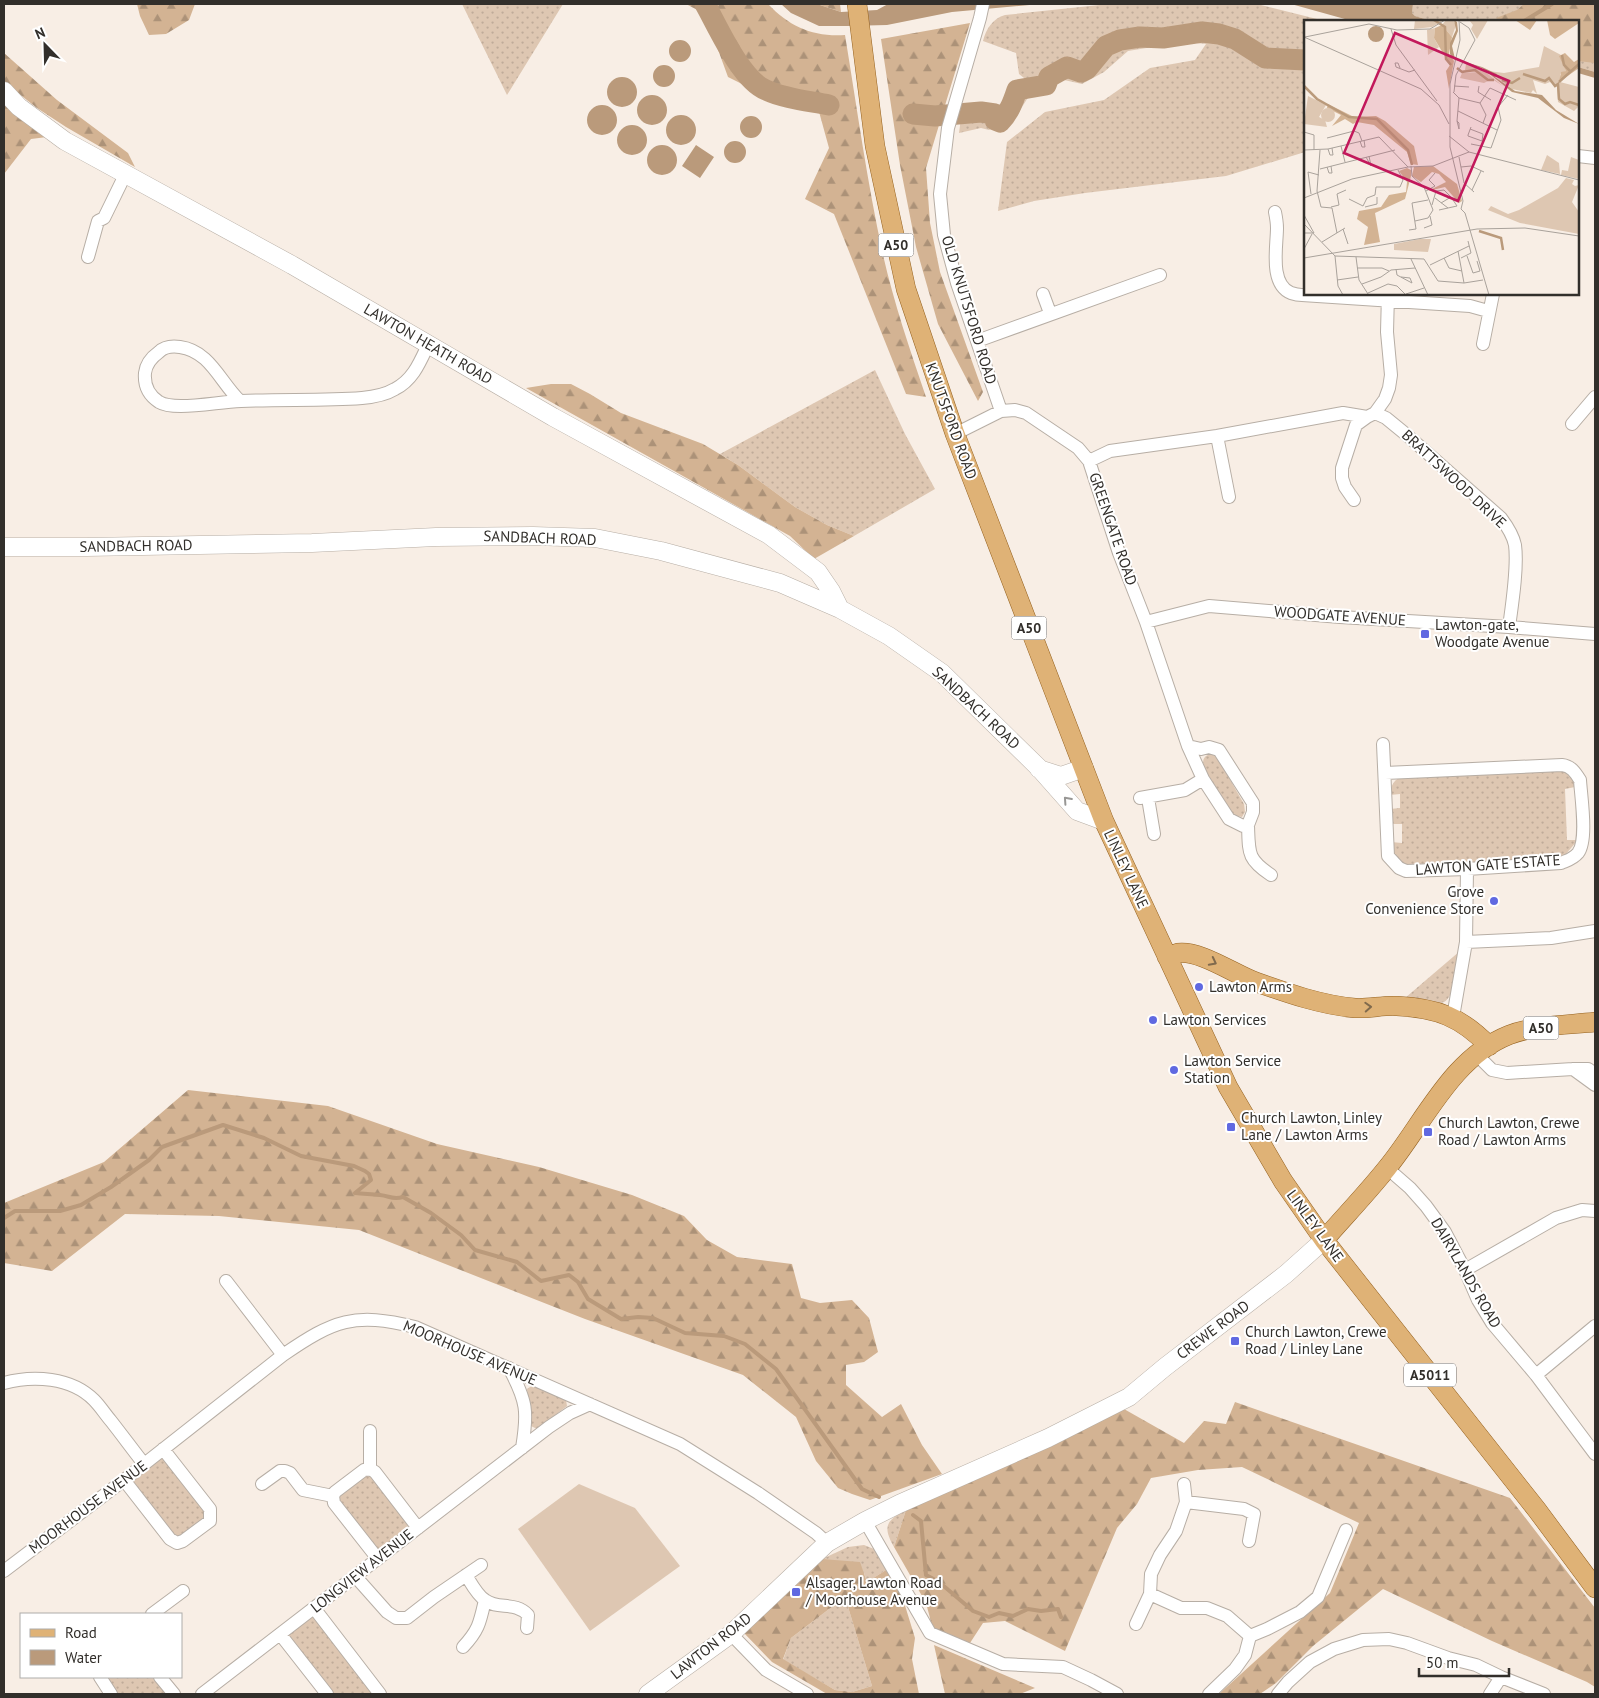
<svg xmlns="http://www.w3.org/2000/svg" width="1599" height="1698" font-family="'PT Sans',sans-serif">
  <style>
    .grass { fill: url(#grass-dots) }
    .forest { fill: url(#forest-firs); fill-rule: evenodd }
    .garden { fill: #dec7b2 }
    .water { fill: #ba9a7b }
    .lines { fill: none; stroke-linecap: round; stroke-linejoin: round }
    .stream { stroke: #ba9a7b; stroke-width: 4 }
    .river { stroke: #ba9a7b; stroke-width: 21 }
    .street-casing { stroke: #b7aea5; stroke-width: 14 }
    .secondary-casing { stroke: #b7aea5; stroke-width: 19 }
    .primary-casing { stroke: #956220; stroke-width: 20 }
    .street { stroke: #fff; stroke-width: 12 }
    .secondary { stroke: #fff; stroke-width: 18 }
    .primary { stroke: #dfb276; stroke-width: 19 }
    .oneway { stroke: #989795 }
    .oneway2 { stroke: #806a4d }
    .poi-dot { fill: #6069e1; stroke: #fff; stroke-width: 2 }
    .labels { text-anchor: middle; stroke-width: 4; stroke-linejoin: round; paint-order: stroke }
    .shield { fill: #fff; stroke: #706d6b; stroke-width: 1 }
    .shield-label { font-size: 14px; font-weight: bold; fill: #322f2b }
    .street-label { font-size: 15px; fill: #322f2b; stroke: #fff }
    .poi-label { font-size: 15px; fill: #322f2b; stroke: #fff; text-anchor: start }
    .inset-river { fill: none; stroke: #ba9a7b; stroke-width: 2.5 }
    .inset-road { fill: none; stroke: #a9a29b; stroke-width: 1 }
    .view { fill: #c2185b; fill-opacity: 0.15; stroke: #c2185b; stroke-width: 2.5 }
    .inset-edge { fill: none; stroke: #322f2b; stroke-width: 2.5 }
  </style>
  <defs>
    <pattern id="grass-dots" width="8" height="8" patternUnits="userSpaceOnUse" patternTransform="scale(1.25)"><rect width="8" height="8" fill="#dec7b2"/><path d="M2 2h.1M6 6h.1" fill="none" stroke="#bfab99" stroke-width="1.8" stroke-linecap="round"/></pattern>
    <pattern id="forest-firs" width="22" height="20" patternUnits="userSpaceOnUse" patternTransform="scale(1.25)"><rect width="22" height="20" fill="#d3b393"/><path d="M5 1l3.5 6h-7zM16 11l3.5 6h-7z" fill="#ac9278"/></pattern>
  </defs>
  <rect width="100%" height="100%" fill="#f8eee5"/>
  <!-- grass -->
  <path class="grass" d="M462,4h101l-56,91z
    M1109,4h148l68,17h-20v131l-79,24 -141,17 -51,8 -36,10 9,-69 38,-30 59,-12 46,-32 45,-8 11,-16 -10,-1 -25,1 -43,7 -24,21 -22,12 -18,-4 -28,16h-7l-14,22 -7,4 -19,8 -8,-2 -22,5 3,-22 36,-3 11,-6c5,-14 12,-12 20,-20l-10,-8 -3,-21 -33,-12c3,-12 10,-23 22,-26z
    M1413,4h182v68l-17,-5v-46h-147l-16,-5 -3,-3z
    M875,370l30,64 30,55 -81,47 -27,-11 -32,-18 -57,-42 -18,-11z
    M1211,754l6,3 27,47 1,8 -3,5 -9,-2 -4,-4 -24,-41c-3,-8 -3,-14 6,-16z
    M1558,768l14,8 3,11 -10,2 2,51h11l-13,15 -13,3 -146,8c-10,-7 -13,-12 -15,-24l11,1v-19h-12v-15l10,-1v-14l-10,1c1,-11 4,-15 13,-19z
    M1460,951c-2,12 -5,46 -16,51 -9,3 -30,-2 -39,-4z
    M533,1385l33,15 1,6 -30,23 -6,-3 -4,-37z
    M163,1454l44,56 -1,9 -29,20 -48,-58z
    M369,1473l43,53 -35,27 -39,-51v-7z
    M906,1510l-12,37c-11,-20 -9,-26 12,-37z
    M864,1545l10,4 12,21 -19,12 -3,-9 -42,-14 26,-12z
    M845,1597l27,89 -20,6 -17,-2 -52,-30 8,-22z
    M314,1614l62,80h-45l-45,-59z
    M103,1677h53l13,17h-54z"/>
  <!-- forest -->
  <path class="forest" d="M137,4h58l-6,16 -23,14 -17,1 -9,-19z
    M686,4h82c22,23 45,33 77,31 12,73 22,147 38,220 11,48 27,95 43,142l-20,-3 -72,-180 -29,-15 24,-51 -11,-40 -62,-17 -28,-14 -23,-63z
    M817,4h23l1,8z
    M1524,4h71v59l-17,-2v-40h-78l-4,-3 21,-8z
    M970,23l-44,145 4,55 10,49 43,120 -5,9 -40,-77 -22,-77 -16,-82 -19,-126z
    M4,53l53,47 71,53 7,14 -69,-40 -29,-19 -33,-26z
    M4,103l43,34 -16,2 -27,35z
    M551,384h20l19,10 31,19 82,31 35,21 57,42 32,18 27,11 -40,23 -24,-23 -264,-148z
    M188,1090l140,16 109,38 102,23 93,28 52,21 23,24 30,17 55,7 9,34 19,5 32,-3 17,18 9,34 -14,10 -18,3v20l36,32 19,-13 21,41 20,29 -72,26 -18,-6 -14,-6 -22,-27 -20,-44 -53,-42 -158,-56 -226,-89 -140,-14 -94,-2 -73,57 -48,-8v-60l100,-41z
    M1235,1402l275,96 85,110v79l-8,-5 -95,-41 -109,-52 -70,57 -37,37 -16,11h-41l111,-101 29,-70 -117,-56 -44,3 -47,8 -14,26 -20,24 -52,123 -60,-30 -22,2 -13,20 -36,-10 -8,-30 -32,-56 12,-37 218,-101 60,34 20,-22 22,3z
    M822,1559l38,3 7,20 19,-12 17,29 12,39 -3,21 7,35h-92l-55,-32 -28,-29zM845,1597l27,89 -20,6 -17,-2 -52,-31 8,-21z
    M934,1645l101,43 -15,6h-75z"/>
  <!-- garden -->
  <path class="garden" d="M579,1484l56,24 45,58 -90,65 -72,-102z"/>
  <!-- water -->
  <path class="water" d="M781,4h36l24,8 36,-2 11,-6h152l-88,8 -65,13 -40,1h-28l-28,-13z
    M1291,4h122l-1,9 3,3 16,5h-79z
    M669 51a11 11 0 1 1 22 0a11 11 0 1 1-22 0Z
    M653 76a11 11 0 1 1 22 0a11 11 0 1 1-22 0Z
    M1578,67l17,5v6l-17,-5z
    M607 92a15 15 0 1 1 30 0a15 15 0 1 1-30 0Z
    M637 110a15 15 0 1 1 30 0a15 15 0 1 1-30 0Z
    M587 120a15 15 0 1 1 30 0a15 15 0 1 1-30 0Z
    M666 130a15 15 0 1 1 30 0a15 15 0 1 1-30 0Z
    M740 127a11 11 0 1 1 22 0a11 11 0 1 1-22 0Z
    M617 140a15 15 0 1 1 30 0a15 15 0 1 1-30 0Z
    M724 152a11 11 0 1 1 22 0a11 11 0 1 1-22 0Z
    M647 160a15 15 0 1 1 30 0a15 15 0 1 1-30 0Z
    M696,145l18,12 -14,21 -18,-12z"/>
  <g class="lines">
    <!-- stream -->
    <path class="stream" d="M1524,21l28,-17
      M4,1218l11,-7h45l21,-6 30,-18 38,-27 13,-13 61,-22 41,13 37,18 53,10 11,5 4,3 2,6 -16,13c9,1 16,1 25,2 10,1 12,5 23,2l28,16 30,22 14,15 42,12 24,19 28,-6 9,7 10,17 33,20 17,-2 15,1 32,15 39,3 21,8 31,25 86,120 17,8
      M913,1515l8,6 5,54 13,7 34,29 16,6 10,-4 14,3 15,-7 13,2 17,-2 3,8"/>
    <!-- river -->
    <path class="river" d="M705,4c13,23 36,76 61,86 19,9 43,11 63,15
      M913,114l22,2 46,-4 14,2v6l5,2c9,-9 13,-20 17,-32l29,-5 3,-8 18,-10 14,5 6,-3 19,-23 14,-6 20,-3 23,1 39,-6 17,2 16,5 30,19 40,2"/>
    <defs>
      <path id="street" d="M983,4l-3,14 -32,110 -8,66 4,41 13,48 44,128
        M1578,156l17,2
        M1275,212c1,5 2,11 2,16 0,18 -8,56 14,65 3,1 8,2 11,2l168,11 18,5
        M88,257l10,-36 6,-3 21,-43
        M1043,294l7,19
        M977,341l183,-66
        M1483,344l10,-50
        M240,401c-20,-19 -30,-50 -60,-54 -7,-1 -15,-1 -21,5 -7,5 -13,12 -14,21 -1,12 3,22 14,29 5,3 16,4 22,4 20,0 40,-4 60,-5 40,-2 81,0 121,-3 11,-1 23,-3 33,-9 18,-9 25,-27 33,-44
        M1375,413l11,5 22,18 93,82c6,8 12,17 14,27 3,22 -3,60 -6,82
        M1375,413l10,-14 4,-11 2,-13 -4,-43 1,-38
        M1572,424l23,-27
        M955,434l46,-23 14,-1 11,3 52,35 11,13 30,92 27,69 42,124 15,33 26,40 14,7 5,-1 5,-13v-9l-34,-53 -10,-3 -8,2 -13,-3
        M1217,436l12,61
        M1089,461l21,-10 107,-15 126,-23 24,4 8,-4
        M1354,500l-9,-13 -3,-9v-10l14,-43 11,-8
        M1146,622l63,-16 131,11 169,10 86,7
        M1383,744l5,112 11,12 7,3 61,-2 94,-6c7,-3 12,-4 17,-10 10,-13 3,-56 2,-73 -5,-8 -9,-14 -18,-15l-177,8
        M1140,798l45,-8 18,-11
        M1148,798l6,36
        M1248,825c1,28 -1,34 23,50
        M1466,942l85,-4 44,-7
        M1453,1017l13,-75 1,-73
        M1477,1055l15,15 15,3 66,-4h15l7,5
        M1573,1069l22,16
        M1387,1168l23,20 16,18 19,26 20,38 13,30 14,23 44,52 59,79
        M1465,1270l91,-52 26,-8 13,1
        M226,1281l57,74
        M509,1368c18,33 19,44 13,80
        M1536,1375l59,-49
        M4,1383c29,-8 67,-6 90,17 6,6 11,14 17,21 11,14 22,29 33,43
        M370,1469v-38
        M124,1480l46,59 7,4 6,-2 27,-20v-12l-47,-60
        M262,1484l18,-13h5l5,2 13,17 30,6
        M1184,1484l2,18 -10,29 -16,24 -9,19 -1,20 31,14h26l20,8 23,20 -5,19 -10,14 -26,25
        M1186,1502l58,7 10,5 -5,27
        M865,1521l65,112 73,31 60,3 28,13 26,14
        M378,1559l-44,-56 -1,-7 2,-4 29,-22 6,-1 5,3 43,56
        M4,1571l120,-91 159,-125c51,-35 71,-43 132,-28l265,117 78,49 58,40 11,10
        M466,1575c5,8 11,20 19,25 13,10 30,1 43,15l-1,13
        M355,1576l32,36 9,6h11l27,-21 47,-32
        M314,1608l66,86
        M152,1614l31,-23
        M1136,1624l14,-30
        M280,1634l47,60
        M731,1634l35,36 41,24
        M1250,1636l17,-7 33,-17 18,-15 28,-67
        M463,1647c16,-17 17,-25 22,-47
        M100,1677l11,17
        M160,1677l14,17
        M202,1694l347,-267 21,-14 20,-9
        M1278,1694l10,-12 22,-20 24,-13 29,-9 26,-1 18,4 41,15 28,7 25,12
        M1490,1694l11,-17 43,17"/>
      <path id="secondary" d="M4,91l15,16 46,34 227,124 261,152 216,118 49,37 13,19 9,18
        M4,547h82l226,-4 124,-6 97,-1 62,2 66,13 119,32 60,26 49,27 53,37 97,95 38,43 27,10
        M1039,769l22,7 23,-8
        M648,1694l83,-60 96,-91 38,-22 34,-17 149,-66 81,-41 36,-30 121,-93 38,-34"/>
      <path id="primary" d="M857,4l18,142 31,143 49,145 149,387 124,266 55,94 41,59 213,270 58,78
        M1167,957c3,-1 7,-3 11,-4 22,-3 56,21 78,29 31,11 65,23 99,26 14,1 28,-3 42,-2 40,2 64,11 92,40
        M1324,1240c21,-24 43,-47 63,-72 37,-45 64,-110 122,-133 25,-10 59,-10 86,-13"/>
    </defs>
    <!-- street casing -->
    <use href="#street" class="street-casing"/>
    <!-- secondary casing -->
    <use href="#secondary" class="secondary-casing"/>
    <!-- primary casing -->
    <use href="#primary" class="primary-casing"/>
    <!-- street -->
    <use href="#street" class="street"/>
    <!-- secondary -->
    <use href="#secondary" class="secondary"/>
    <!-- primary -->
    <use href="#primary" class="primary"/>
  </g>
  <!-- one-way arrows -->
  <defs><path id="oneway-chevron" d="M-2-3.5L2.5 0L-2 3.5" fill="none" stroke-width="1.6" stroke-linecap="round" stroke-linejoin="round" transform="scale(1.25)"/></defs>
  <use class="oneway" href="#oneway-chevron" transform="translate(1067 800) rotate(-132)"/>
  <g class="oneway2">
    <use href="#oneway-chevron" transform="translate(1213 962) rotate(27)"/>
    <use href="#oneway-chevron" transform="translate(1368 1007) rotate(-3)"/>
  </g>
  <!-- markers -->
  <g class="poi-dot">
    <rect x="1420" y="629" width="10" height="10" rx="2.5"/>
    <circle cx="1494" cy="901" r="5"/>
    <circle cx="1199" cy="987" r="5"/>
    <circle cx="1153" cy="1020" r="5"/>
    <circle cx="1174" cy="1070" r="5"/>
    <rect x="1226" y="1122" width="10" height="10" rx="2.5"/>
    <rect x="1423" y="1127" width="10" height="10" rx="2.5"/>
    <rect x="1230" y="1336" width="10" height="10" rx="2.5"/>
    <rect x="791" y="1587" width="10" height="10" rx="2.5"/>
  </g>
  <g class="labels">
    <!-- shield labels -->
    <g class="shield">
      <rect x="878.5" y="233.5" width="35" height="23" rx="4"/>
      <rect x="1011.5" y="616.5" width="35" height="23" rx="4"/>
      <rect x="1523.5" y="1016.5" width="35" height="23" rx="4"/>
      <rect x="1404" y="1363.5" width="52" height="23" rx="4"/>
    </g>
    <g class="shield-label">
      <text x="896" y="250">A50</text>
      <text x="1029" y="633">A50</text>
      <text x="1541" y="1033">A50</text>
      <text x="1430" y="1380">A5011</text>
    </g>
    <!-- street labels -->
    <g class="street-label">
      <text transform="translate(969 310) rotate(73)" y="5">OLD KNUTSFORD ROAD</text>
      <text transform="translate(428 344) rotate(30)" y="5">LAWTON HEATH ROAD</text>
      <text transform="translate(951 421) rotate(70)" y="5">KNUTSFORD ROAD</text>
      <text transform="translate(1454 479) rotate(43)" y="5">BRATTSWOOD DRIVE</text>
      <text transform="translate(1113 529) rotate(71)" y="5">GREENGATE ROAD</text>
      <text transform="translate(540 538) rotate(2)" y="5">SANDBACH ROAD</text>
      <text transform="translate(136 546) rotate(-1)" y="5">SANDBACH ROAD</text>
      <text transform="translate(1340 616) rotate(4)" y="5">WOODGATE AVENUE</text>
      <text transform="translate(976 708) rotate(43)" y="5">SANDBACH ROAD</text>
      <text transform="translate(1488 865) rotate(-4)" y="5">LAWTON GATE ESTATE</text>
      <text transform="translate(1126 869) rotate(65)" y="5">LINLEY LANE</text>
      <text transform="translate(1315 1226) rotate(54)" y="5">LINLEY LANE</text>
      <text transform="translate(1466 1273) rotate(60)" y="5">DAIRYLANDS ROAD</text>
      <text transform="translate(1213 1330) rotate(-37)" y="5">CREWE ROAD</text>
      <text transform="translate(470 1353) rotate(23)" y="5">MOORHOUSE AVENUE</text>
      <text transform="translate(88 1507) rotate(-37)" y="5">MOORHOUSE AVENUE</text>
      <text transform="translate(362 1571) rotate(-38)" y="5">LONGVIEW AVENUE</text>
      <text transform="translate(711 1646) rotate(-38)" y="5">LAWTON ROAD</text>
    </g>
    <!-- poi labels -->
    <g class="poi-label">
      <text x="1435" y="630">Lawton-gate,<tspan x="1435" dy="17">Woodgate Avenue</tspan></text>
      <text x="1484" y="897" text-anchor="end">Grove<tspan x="1484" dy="17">Convenience Store</tspan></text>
      <text x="1209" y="992">Lawton Arms</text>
      <text x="1163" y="1025">Lawton Services</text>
      <text x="1184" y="1066">Lawton Service<tspan x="1184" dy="17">Station</tspan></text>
      <text x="1241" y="1123">Church Lawton, Linley<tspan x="1241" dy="17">Lane / Lawton Arms</tspan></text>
      <text x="1438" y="1128">Church Lawton, Crewe<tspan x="1438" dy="17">Road / Lawton Arms</tspan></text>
      <text x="1245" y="1337">Church Lawton, Crewe<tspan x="1245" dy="17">Road / Linley Lane</tspan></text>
      <text x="806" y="1588">Alsager, Lawton Road<tspan x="806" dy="17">/ Moorhouse Avenue</tspan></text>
    </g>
  </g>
  <!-- overview -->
  <g transform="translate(1304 20)">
    <rect width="275" height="275" fill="#f8eee5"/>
    <path d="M111,0h29l-12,7 -18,2zM142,0h7l3,5 -4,12 -10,-12zM165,0h19l-11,19 -6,-10 2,-4zM131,8l-1,10 5,9 -11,8 -1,-25zM240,26l17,9 5,16 -6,3v8l19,5v19l-5,5 -16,-9 -1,-15 -7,-5 -5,2 -12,-4 4,14 -4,-4 -2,3 -19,-4 -24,-18 16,2 35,-6zM162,44l17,6 20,16 -11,-7 -8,4 -24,-5 2,-5 17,-1 -20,-1 6,-1zM243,135l12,8 1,11 -19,-4zM267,137l8,3v19l-18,-4 1,-5 6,1zM262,158l8,2 -2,4 3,2 4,-1 -7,17 7,10v22l-59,-11 -32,-13 3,-4 17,8 11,-4 39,-22zM116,219h11l-3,13 -34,-2v-6z" fill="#dec7b2"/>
    <path d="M211,0h-1h23l-7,10zM243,0h32v3l-24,16 -5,-4zM138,5l10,12 -3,17 5,7 -5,28 -3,-18 4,-6 -16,-27 1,-10zM261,33l9,9 5,-3v9l-20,14 2,-10 5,-1 -7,-15zM24,84l26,13 22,-1 9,5 29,25 4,19 -7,-1 -4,-12 -33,-27 -17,-3 -4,2 -8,-5 -13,7 9,-11 -14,-7zM129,146l24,18 5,17 -3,2 -14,-16 -17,4 18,-9 -7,-8 -7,-2 -11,10 -9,-6 2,-9zM103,148l4,2v6l-6,23 -30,14 5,29 -16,3 4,-18 -11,-8 2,-8 22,-4 8,-12 17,-3 1,-10 -8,-11z" fill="#d3b393"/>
    <path d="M4,76l18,9 -7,12 6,3 2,7 -23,-3z" fill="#dec7b2"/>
    <path d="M17 95a7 7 0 1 1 14 0a7 7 0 1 1-14 0Z" fill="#dec7b2"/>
    <path d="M150,0l3,2 1,9 -6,15 3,13 27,8 15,7 -2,3 20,14 27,4 14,15 23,14 -15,-6 -26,-20 -26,-6 -30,-24 -29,-9 -3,-5v-11l6,-13zM64 14a8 8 0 1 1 16 0a8 8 0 1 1-16 0Z" fill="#ba9a7b"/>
    <path class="inset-river" d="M130,0l11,7 1,32 5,6M258,35l2,10 6,6M153,48l5,4 13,-2 13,10h6M219,54l22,7 4,-3 6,8 3,-2 1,15 6,5 5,-2 9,3M198,60l10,3 8,-5M255,62l20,-18M0,66l13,13 32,18 28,2 31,31 4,15M175,211l22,7 2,12"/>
    <path class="inset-road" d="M155,0l1,20 -10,44v63l13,54 -2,8 4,4 24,82M87,9l5,16 41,56M0,17l117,52 18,16 10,19M1,17l64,-13 28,6 33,-1 15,-9M96,48l-2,-5h-3l1,4 13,5 6,-2M150,66l15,1M175,66l-1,6 13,8M149,72l6,6 -2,23 2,8v-6l-2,-2M150,72l2,-17 19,-35 -6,-12 -9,-6M155,78l21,5 6,12 -3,8M176,83l10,-15 26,12M154,91l39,19M166,109l13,5 -1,7 -14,-5v-1l3,-8M0,112l10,3v15M145,116l20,16M23,118l27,-7 5,2 3,8M56,121l2,6h3l-1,-7M167,124l20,4 10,-28 -3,-13 10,-12M37,126l4,16M24,129l2,6h3l-1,-7M0,130l24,-1 51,-12 29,30M16,130l-3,41 4,16 11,1 5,25M165,132l110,28M62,137l5,9 -2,-10M155,137l5,26 10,9M107,146l1,10 12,11 9,23 -5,8 -13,3M23,147l2,6h3l-1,-7M157,147l10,-1 13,6M16,149l75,-19M168,170l9,-19M122,171l9,-5 -6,-6 6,-7M7,174l-3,-22 11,3M0,178l48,-19 56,-12 25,-1 36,-14M131,178l13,10M45,179l14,7 4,-8 8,-3 1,-8h24l3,-7 -5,-10M128,185l4,-14 8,-1 7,7M27,187l8,-2 -2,-11 9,-4M61,187l12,-3v-7M135,190l18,-4 -6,-9 -10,6M0,195l10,18h-10M0,204l31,32 3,30 5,9M120,208l8,-3 -2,-9M39,209l5,15M105,210l7,-1 -4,-26 16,-3M18,222l23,-14M0,229l8,-15M154,231l6,32M31,236l89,3 14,22 26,2 19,-3M163,236l6,17 7,-2 -3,-10M52,237l3,23 9,14M0,238l173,-29 48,-1 54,8M140,238l5,10 13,3M157,238l10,-5 -3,-12M107,239l17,36M126,245l39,-19M53,248h25l7,3M92,249l1,6 15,8 -2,-5 -9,-1M33,260l21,-3M58,264l19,-7 10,-7 24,-2M64,273l20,-9 9,2 9,9M102,274l18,-6"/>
    <path class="view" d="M91,13l114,48 -51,120 -114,-48z"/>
    <rect width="275" height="275" class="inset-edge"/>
  </g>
  <!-- border -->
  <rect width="1599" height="1698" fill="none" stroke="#322f2b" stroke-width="10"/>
  <!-- legend -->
  <rect x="20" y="1613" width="162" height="65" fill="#ffffff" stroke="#adacaa"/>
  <rect x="30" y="1629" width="25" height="8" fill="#dfb276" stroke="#adacaa"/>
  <text x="65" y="1638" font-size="15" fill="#322f2b">Road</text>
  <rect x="30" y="1650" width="25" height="15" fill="#ba9a7b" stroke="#adacaa"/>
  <text x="65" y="1663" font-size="15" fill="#322f2b">Water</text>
  <!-- north arrow -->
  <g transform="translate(45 45) rotate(337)" stroke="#ffffff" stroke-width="4" paint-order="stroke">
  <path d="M0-4L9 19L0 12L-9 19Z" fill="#322f2b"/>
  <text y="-8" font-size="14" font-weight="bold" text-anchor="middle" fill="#322f2b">N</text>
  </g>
  <!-- scale -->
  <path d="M1419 1668v8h90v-8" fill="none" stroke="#322f2b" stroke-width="2.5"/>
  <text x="1426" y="1668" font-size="15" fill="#322f2b" stroke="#ffffff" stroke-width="4" paint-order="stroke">50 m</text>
</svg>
